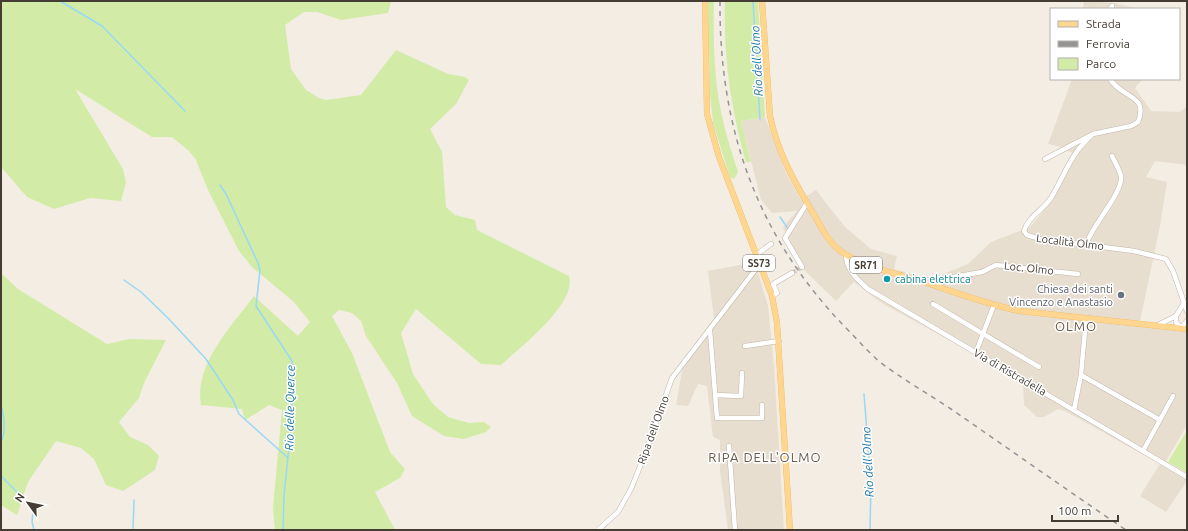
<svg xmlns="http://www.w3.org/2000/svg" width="1188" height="531" font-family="Ubuntu,sans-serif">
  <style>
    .residential { fill: #e8ded0 }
    .green { fill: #d2eca7 }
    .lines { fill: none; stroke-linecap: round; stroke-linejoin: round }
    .stream { stroke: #99d8f6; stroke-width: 1.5 }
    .minor-tunnel { stroke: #d0cac0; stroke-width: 4.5; stroke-dasharray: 4.5 2; stroke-linecap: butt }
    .minor-casing { stroke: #c2b7a8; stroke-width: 5.5 }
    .major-casing { stroke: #eeb456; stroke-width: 6 }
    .minor { stroke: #fff; stroke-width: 4.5 }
    .major { stroke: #ffd690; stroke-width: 5.5 }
    .rail { stroke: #949494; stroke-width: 1.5; stroke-dasharray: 5 5; stroke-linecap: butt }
    .culture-dot { fill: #0f9aa8; stroke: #fff; stroke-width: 1.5 }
    .worship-dot { fill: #6b7280; stroke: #fff; stroke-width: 1.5 }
    .labels { text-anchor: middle; stroke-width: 3; stroke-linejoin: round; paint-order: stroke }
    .shield { fill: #fff; stroke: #7d7770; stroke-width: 1 }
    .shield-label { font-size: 10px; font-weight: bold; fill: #453d33 }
    .street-label { font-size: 11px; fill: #453d33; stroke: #fff }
    .culture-label { font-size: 11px; fill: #0d838f; stroke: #fff; text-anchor: start }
    .worship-label { font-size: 11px; fill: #5b616d; stroke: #fff; text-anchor: end }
    .water-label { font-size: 12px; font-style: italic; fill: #217aa9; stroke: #fff }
    .quarter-label { font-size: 13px; letter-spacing: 1px; fill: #695a49; stroke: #fff }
  </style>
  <rect width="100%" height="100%" fill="#f3ede3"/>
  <!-- residential -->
  <path class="residential" d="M1084,1l31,2 23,6h-55z
    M1072,79h71l-8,9 16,23 28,1 8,-5v58l-32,-4 -9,16 21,5 -7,44 -21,100 48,5v94l-21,36 21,13v7l-21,31 -26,-16 20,-32 -95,-53 -7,-2 -14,8h-7l-13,-12 -1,-20 -38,-25 -105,-58 -26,-20 -18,19 -32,-31 -21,-43 14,-16 -25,2 -11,-13 -20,-79 24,-4 21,56 15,27 15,-10 29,37 26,22 26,7 -3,13 37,10 37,-15 23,-22 39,-15 14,-17 33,-55 -20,-9 -9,-2z
    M755,262l13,44 6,60 10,164h-56l-8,-59v-31l-7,-3 -6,-51 -9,-2 -10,22 -12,-1 8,-45 30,-42 -6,-47z"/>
  <!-- green -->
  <path class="green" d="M1,1h390l-3,12 -47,7 -24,-8h-13l-19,13 6,44 15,21 13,8 7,2 35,-5 35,-45 52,24 17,3 4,3 -13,24 -26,25 12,23 4,55 9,8 20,5 2,10 92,46c8,28 -49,71 -68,89l-20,-1 -65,-55 -15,24 12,41 20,30 15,13 21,6 15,-1 7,5 -5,5 -22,7 -20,-3 -32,-20 -15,-33 -31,-47 -5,-15 -9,-8 -13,-3 -7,6 20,37 38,99 15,17 -5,9 -25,14 20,38h-120l-2,-22 9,-98 -13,-5 -24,15 -3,-11 -41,-4c-7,-41 30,-78 53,-109l44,40 12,-14 -16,-20 -41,-34 -14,-17 -31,-61 -12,-30 -7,-9 -17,-14h-20l-77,-48 48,80 3,13 -5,19 -31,-3 -36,11 -27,-12 -26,-30z
    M708,1h6c-1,41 0,84 10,124 4,16 9,32 14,47l-4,7 -4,-2 -17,-54 -3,-30z
    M725,1h33l7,116 -24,4 10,41h-5c-15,-52 -23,-106 -21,-161z
    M1,273l17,16 89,55 22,-5 37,1 -22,43 -5,15 -20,24 11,15 18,8 11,11 -4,14 -32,21 -17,-6 -12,-26 -13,-11 -25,-7 -28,41 -11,33 -16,-10z
    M1186,432h1v41l-19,-11z"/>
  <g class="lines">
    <!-- stream -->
    <path class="stream" d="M60,1l42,25 83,85
      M753,1l7,119
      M220,185l6,9 32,69 2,7 -4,36 36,55v58l-8,76 -1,35
      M780,217l9,13
      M124,280l17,12 27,26 38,41 27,41 6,14 48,43
      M864,394l7,90 -1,46
      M1,405c3,11 6,25 0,37
      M1,476l20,20 12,15 -1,11 2,8
      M133,530l1,-30"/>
    <!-- minor-tunnel -->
    <path class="minor-tunnel" d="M792,273l10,-6"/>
    <defs>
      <path id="minor" d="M1111,9l1,-3
        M1093,134c-23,20 -27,39 -42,64 -8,12 -23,19 -27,33l3,4 13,4 94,12 32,8 7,12 14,40
        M1045,159l48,-25 38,-8 7,-4c11,-28 -16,-23 -28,-43
        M1086,245c5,-18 38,-54 35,-69 -2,-7 -6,-14 -9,-20
        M756,255l15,-11
        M846,255c0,15 12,25 22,34l319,188
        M802,267l-17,-29 22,-35
        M937,286l11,-8 34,-6 14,-7 82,9
        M772,296l5,-3 -4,-9 19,-11
        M933,304l106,63
        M1176,316v6l5,6 6,-7
        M1158,325l18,-9 8,-13
        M710,331l7,87h45v-13
        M745,346l34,-5
        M976,352l18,-47
        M1081,375l79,45
        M715,395l26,1 1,-23
        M1074,410l7,-35 4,-45 3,-12
        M729,446l6,84
        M1143,451l30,-55
        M598,530l20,-18 13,-23 14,-35 27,-76 87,-113"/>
      <path id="major" d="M705,1l2,113 12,43 53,139 5,27 13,207
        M762,1l8,115c8,38 26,69 46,102 6,11 13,24 23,32 23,17 52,22 79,30 34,11 67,24 102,31l167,18"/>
    </defs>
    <!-- minor casing -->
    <use href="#minor" class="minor-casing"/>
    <!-- major casing -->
    <use href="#major" class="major-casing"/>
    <!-- minor -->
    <use href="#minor" class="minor"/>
    <!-- major -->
    <use href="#major" class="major"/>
    <!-- rail -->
    <path class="rail" d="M720,1c-1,128 37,236 127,328 11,11 21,23 33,33 22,17 47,31 71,47 58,40 116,81 175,121"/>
  </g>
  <!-- markers -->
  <circle class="culture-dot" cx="887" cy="279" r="4"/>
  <circle class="worship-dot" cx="1121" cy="295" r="4"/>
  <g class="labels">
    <!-- shield labels -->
    <g class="shield">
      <rect x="743" y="255" width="32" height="16" rx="3"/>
      <rect x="850" y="257" width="32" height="16" rx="3"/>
    </g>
    <g class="shield-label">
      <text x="759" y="267">SS73</text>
      <text x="866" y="269">SR71</text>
    </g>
    <!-- street labels -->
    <g class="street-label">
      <text transform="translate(1070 242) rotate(7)" y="4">Località Olmo</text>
      <text transform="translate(1029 268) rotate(6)" y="4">Loc. Olmo</text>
      <text transform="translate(1010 372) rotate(30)" y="4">Via di Ristradella</text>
      <text transform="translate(653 430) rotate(-70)" y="4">Ripa dell'Olmo</text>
    </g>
    <!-- culture labels -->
    <g class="culture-label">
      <text x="895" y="283">cabina elettrica</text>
    </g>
    <!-- worship labels -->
    <g class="worship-label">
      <text x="1113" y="293">Chiesa dei santi<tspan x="1113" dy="13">Vincenzo e Anastasio</tspan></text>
    </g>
    <!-- water labels -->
    <g class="water-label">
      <text transform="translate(757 61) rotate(-93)" y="4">Rio dell'Olmo</text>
      <text transform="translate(290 408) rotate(-89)" y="4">Rio delle Querce</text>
      <text transform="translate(868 462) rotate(-93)" y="4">Rio dell'Olmo</text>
    </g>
    <!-- quarter labels -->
    <g class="quarter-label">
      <text x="1076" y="331">OLMO</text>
      <text x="765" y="462">RIPA DELL'OLMO</text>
    </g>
  </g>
  <!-- border -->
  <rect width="1188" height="531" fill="none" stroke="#453d33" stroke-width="4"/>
  <!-- legend -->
  <rect x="1050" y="8" width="130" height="72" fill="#ffffff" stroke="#b5b1ad"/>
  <rect x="1058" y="21" width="20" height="6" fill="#ffd690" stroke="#b5b1ad"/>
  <text x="1086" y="28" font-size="12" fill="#453d33">Strada</text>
  <rect x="1058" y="41" width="20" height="6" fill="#949494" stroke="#b5b1ad"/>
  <text x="1086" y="48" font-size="12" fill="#453d33">Ferrovia</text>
  <rect x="1058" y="58" width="20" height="12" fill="#d2eca7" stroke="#b5b1ad"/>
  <text x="1086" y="68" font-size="12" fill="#453d33">Parco</text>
  <!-- north arrow -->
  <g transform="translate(28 503) rotate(303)" stroke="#ffffff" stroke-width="3" paint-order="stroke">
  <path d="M0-3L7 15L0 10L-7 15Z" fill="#453d33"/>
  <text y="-6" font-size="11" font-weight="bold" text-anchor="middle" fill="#453d33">N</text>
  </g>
  <!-- scale -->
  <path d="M1052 515v6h66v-6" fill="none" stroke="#453d33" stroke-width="2"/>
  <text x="1058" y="515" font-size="12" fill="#453d33" stroke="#ffffff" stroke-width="3" paint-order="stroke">100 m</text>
</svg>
